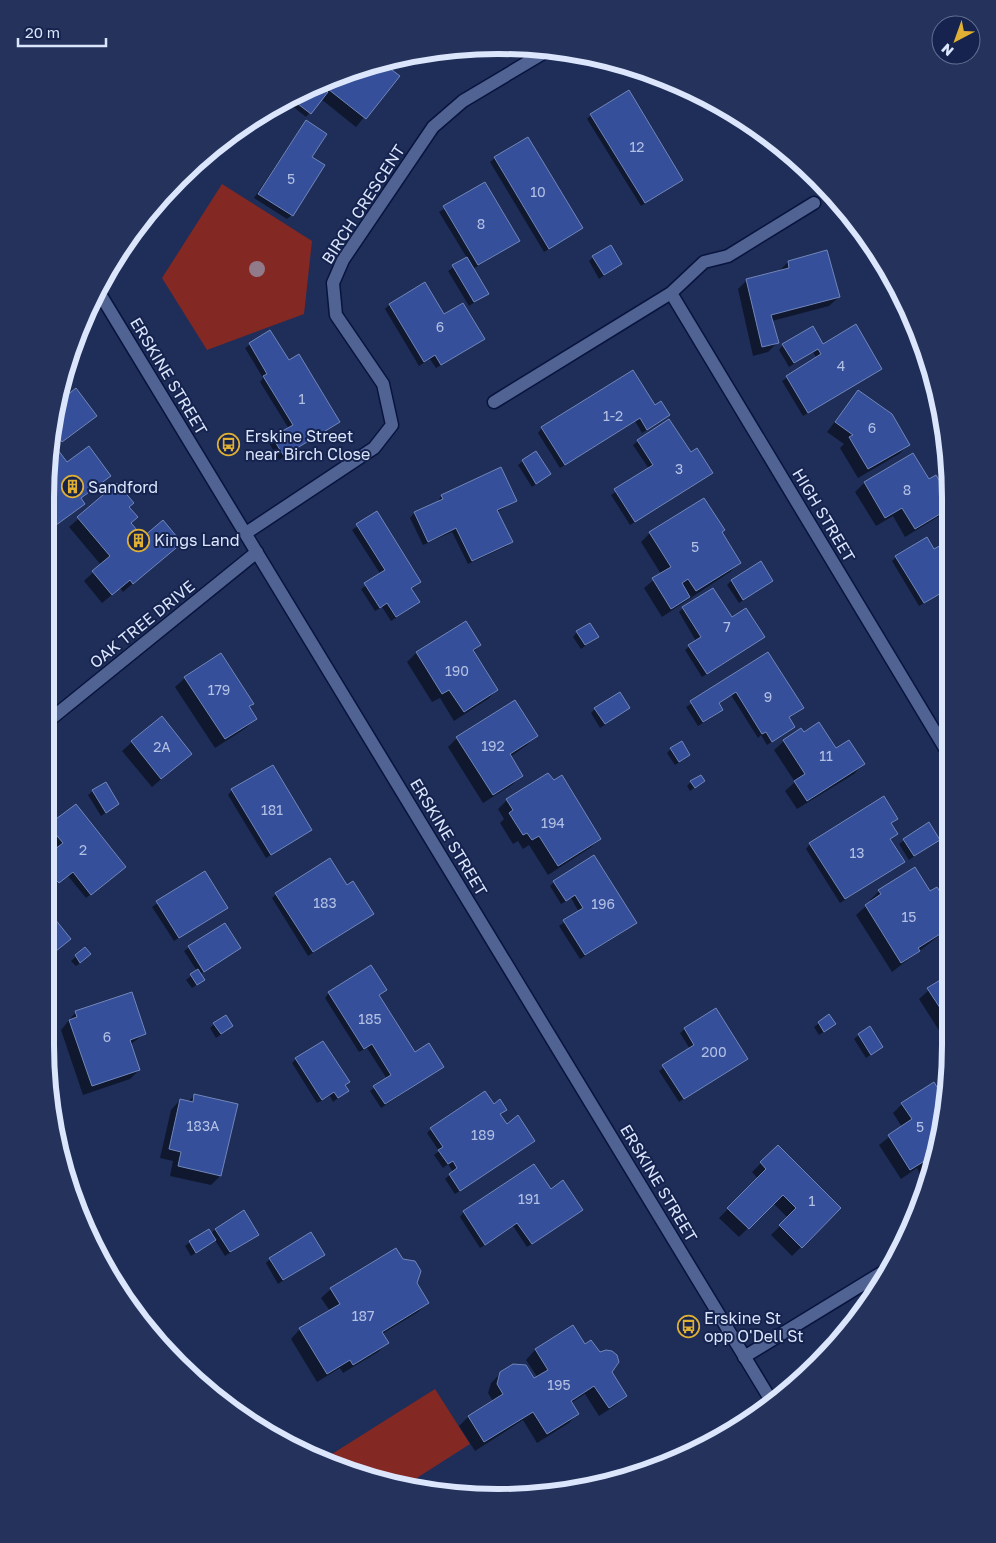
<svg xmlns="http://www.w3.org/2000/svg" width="996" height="1543" font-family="'Golos Text',sans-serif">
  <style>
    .green { fill: #832823 }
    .shadow { fill: #0007 }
    .building { fill: #354f9b; stroke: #7186b8 }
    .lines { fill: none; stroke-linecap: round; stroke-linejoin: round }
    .minor-casing { stroke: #08143d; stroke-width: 15 }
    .minor { stroke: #506393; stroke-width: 12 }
    .tree { fill: #917b8a }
    .labels { text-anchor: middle; stroke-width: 4; stroke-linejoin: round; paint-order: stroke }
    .number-label { font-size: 14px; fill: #b2c0e4 }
    .street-label { font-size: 16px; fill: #dbe5fc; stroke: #15234e }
    .poi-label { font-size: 16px; fill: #dbe5fc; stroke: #15234e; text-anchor: start }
    .rim { fill: none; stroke: #dbe5fc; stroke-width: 6 }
  </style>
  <rect width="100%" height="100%" fill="#1e2e59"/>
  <!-- green -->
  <path class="green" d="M222,184l90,57 -8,73 -97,36 -45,-72z
    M435,1389l35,55 -61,39 -57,-9 -28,-15z"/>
  <!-- shadow -->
  <path class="shadow" d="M379,61l19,15 -42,51 -35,-28 -15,18 -20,-16 11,-9 19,-7 9,7 12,-15z
    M591,115l91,64 -41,27 -54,-87z
    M302,126l9,31 -19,58 -5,4 -33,-21z
    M495,158l86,70 -37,24 -54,-90z
    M485,184l33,56 -45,29 14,25 -18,12 -21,-35 19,-13 -28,-46z
    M593,257l27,7 -21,15 -10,-18z
    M788,262l51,35 -10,9 -57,15 5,22 -9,9 -15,4 -15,-67 9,-9 32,-9z
    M389,305l94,34 -47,29 -6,-9 -11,7 -34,-57z
    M269,332l19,30 50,60 -59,38 -10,-17 20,-14 -29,-47 3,-4 -18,-30z
    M783,345h40l58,23 -78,48 -21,-35 35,-22 -4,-7 -24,15 -10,-17z
    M76,390l20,26 -39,30 -7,-10 10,-34z
    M858,392l50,53 -9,9 -41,24 -18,-30 4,-4 -17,-12z
    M655,407l9,12 -22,14 -7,-12 -75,47 -22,-35 4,-5z
    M49,440l18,24 13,35 4,5 -36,27z
    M638,441l52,13 21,19 -81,52 -19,-30 38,-26 -16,-24z
    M913,454l15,26 22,27 -7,7 -38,23 -12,-21 -17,10 -21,-34 9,-9z
    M523,461l26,13 -17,13 -14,-22z
    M500,469l16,31 -19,12 14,29 -4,5 -39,18 -16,-32 -29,13 -13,-27 4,-5 24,-11 3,-6z
    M117,485l11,23 2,15 13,15 37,5 -57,49 -3,-4 -18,15 -18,-22 17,-16 -32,-38z
    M376,513l44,68 -10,8 9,13 -28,19 -9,-14 -7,4 -14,-22 20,-14 -29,-45z
    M650,533h71l18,30 -9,9 -68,45 -18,-29 17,-14 -20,-32z
    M933,551l17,37 -31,18 -27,-45 4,-4z
    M731,581h40l-32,22 -12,-18z
    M683,608l48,11 33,18 -62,40 -17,-27 11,-9 -17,-29z
    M465,622l15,23 -7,7 24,38 -9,9 -34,22 -14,-23 -8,4 -25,-40 9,-9z
    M577,632l20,5 -16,12 -8,-12z
    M768,654l34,54 -14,10 6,9 -27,18 -6,-10 -3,3 -27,-43 -13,9 3,6 -4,4 -19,12 -12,-19z
    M185,678l67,26 -4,3 8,11 -10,10 -31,20 -40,-61z
    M629,708l-29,20 -9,-15 4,-4z
    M804,733l59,31 -9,10 -57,35 -12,-18 10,-9 -21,-32 10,-9z
    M536,736l-9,9 -17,12 11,19 -9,9 -29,18 -35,-56 9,-9z
    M132,742l59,12 -39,33 -30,-36z
    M671,749l18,6 -14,10 -8,-12z
    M703,781l-13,10 -3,-5 4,-4z
    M232,790l78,40 -44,28 -38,-63z
    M93,791l25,13 -17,12 -13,-21z
    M507,800l93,39 -10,9 -42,27 -19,-30 -6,4 -5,-8 -5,3 -13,-21 4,-4 -6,-10z
    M76,806l45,65 -35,27 -18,-22 -22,14v-32l13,-10 -13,-15v-4z
    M896,818l-6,6 7,9 -8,7 14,22 -63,41 -34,-54 4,-5z
    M928,824l10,15 -29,21 -10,-16z
    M204,872l22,35 -52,34 -22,-34z
    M554,882l77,45 -51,32 -21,-33 20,-14 -8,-14 -10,6 -11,-18z
    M347,887l25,27 -64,42 -36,-58 4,-4z
    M937,889l11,17v5l-4,4 4,7v7l-56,43 -36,-57 15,-13 -1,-2 9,-9 51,2z
    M46,910l23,29 -23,20z
    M224,925l15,23 -39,26 3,6 -11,8 -6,-8 11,-9 -13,-20z
    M85,949v10l-9,7 -5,-5z
    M948,973l-1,70 -28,-44z
    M385,990l-7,6 37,57 28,14 -62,41 -11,-17 17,-12 -20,-31 -8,4 -34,-54 4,-5z
    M131,994l14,39 -15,12 9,25 -9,9 -47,16 -22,-65 14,-17z
    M829,1016l6,8 -16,11 -5,-8z
    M214,1024l18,2 -16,12 -6,-10z
    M685,1029l62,29 -68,44 -20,-31 31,-22 -10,-16z
    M859,1035l23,12 -16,11 -12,-19z
    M296,1059l52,23 -4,4 3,5 -14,11 -3,-6 -13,7 -25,-40z
    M934,1084l13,20 -17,63 -10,7 -3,-6 -16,11 -22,-34 23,-18 -9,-14 9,-9z
    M195,1095l25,81 -9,9 -41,-9 3,-15 -13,-3 11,-48 9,-10 8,2z
    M493,1106l12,3 -6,6 7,10 27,16 -78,53 -10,-15 8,-7 -5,-8 -5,4 -9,-13 5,-4 -12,-18 4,-4z
    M778,1146l62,62 -48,48 -21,-21 17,-17 -15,-15 -34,34 -20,-19 39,-39 -6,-7z
    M550,1190l27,24 -50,33 -14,-21 -33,22 -20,-31 4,-5z
    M215,1229l42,6 -32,21 -10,-16 -24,16 -6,-10 5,-4 21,-8z
    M395,1250l32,53 -9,9 -36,22 5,9 -9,9 -35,21 -3,-5 -23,14 -26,-43 9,-10 30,-18 -9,-13 10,-9z
    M323,1255l-45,29 -12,-21 4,-4z
    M573,1327l11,19 42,50 -10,9 -17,11 -14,-22 -14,9 7,10 -9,10 -32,20 -14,-23 -48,31 -16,-25 9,-9 25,-16 -5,-8 3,-10 10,-10 33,7 4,-2 -12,-18 9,-10z"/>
  <!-- building -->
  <path class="building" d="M380,61l20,15 -34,43 -38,-30 10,-12z
    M318,84l10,8 -17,22 -22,-17z
    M629,90l54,90 -38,23 -55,-89z
    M306,120l21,14 -15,23 13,8 -32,51 -35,-22z
    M528,137l55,91 -34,21 -55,-92z
    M485,182l35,59 -42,24 -35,-59z
    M611,245l11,19 -18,11 -12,-19z
    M827,250l13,47 -69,18 8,28 -17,4 -16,-68 43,-11 -1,-7z
    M467,257l22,37 -15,8 -22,-37z
    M425,282l19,32 19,-11 22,36 -44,26 -6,-10 -11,7 -35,-58z
    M856,324l26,45 -74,44 -22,-37 35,-22 -3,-5 -24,14 -12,-19 31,-18 10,18z
    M270,330l19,30 10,-6 41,68 -56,34 -12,-19 21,-12 -30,-49 4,-2 -18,-31z
    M633,370l22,35 6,-4 9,14 -23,15 -7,-12 -75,47 -24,-38z
    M76,388l21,28 -35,26 -10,-13 9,-29z
    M858,390l34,24 18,31 -42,24 -19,-32 4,-2 -18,-13z
    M669,419l22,33 6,-4 16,25 -78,49 -21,-33 39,-24 -16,-25z
    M49,438l18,24 22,-16 22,30 -30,22 4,6 -33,24 -4,-4z
    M536,451l15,23 -15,10 -14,-24z
    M913,453l16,26 7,-4 14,23v10l-35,21 -13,-21 -17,10 -21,-36z
    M501,467l16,34 -20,9 16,32 -41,19 -16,-33 -28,14 -14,-30 29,-13 -2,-4z
    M117,483l17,20 -5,4 9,10 -7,6 12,14 20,-17 19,23 -49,41 -3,-4 -18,15 -20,-24 18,-15 -33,-39z
    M704,498l21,32 -3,2 19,31 -45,28 -8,-12 -6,4 8,14 -19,12 -19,-31 19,-11 -22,-35z
    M377,511l44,71 -10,6 9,14 -24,15 -9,-14 -7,5 -16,-25 21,-13 -29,-46z
    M927,537l7,12 16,-9v48l-26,15 -29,-47z
    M761,561l12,20 -30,19 -12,-20z
    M713,588l19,29 14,-9 19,29 -58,37 -19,-29 13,-8 -19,-30z
    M466,621l15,24 -8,5 25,40 -34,22 -15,-22 -7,4 -26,-42z
    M590,623l9,14 -14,8 -9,-14z
    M768,652l36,56 -15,9 6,10 -23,15 -6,-10 -4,2 -26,-42 -17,11 4,7 -20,12 -13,-21z
    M221,653l33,51 -5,2 8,13 -32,20 -41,-62z
    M620,692l10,16 -25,16 -11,-16z
    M515,700l23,36 -28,18 13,22 -30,19 -37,-58z
    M162,716l30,38 -31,25 -30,-38z
    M819,722l17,26 13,-8 16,24 -58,37 -13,-20 11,-7 -22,-34 18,-12 3,4z
    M682,741l8,14 -11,7 -9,-14z
    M273,765l39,65 -41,25 -40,-66z
    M548,773l6,7 8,-5 39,64 -43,27 -19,-30 -7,4 -5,-7 -4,2 -14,-22 4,-3 -7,-11z
    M701,775l4,6 -10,7 -5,-7z
    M106,782l13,22 -13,9 -14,-23z
    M884,796l14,23 -7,4 7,11 -8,5 15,23 -60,37 -36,-56z
    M76,804l50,63 -35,28 -18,-23 -14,11 -2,-2 -11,9v-34l17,-13 -15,-18z
    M929,822l11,18 -26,16 -11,-17z
    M594,855l43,68 -52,32 -22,-35 20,-12 -8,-13 -9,6 -13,-20z
    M330,858l17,27 6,-4 21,33 -61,38 -38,-59z
    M915,867l15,24 7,-4 11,17v8l-3,2 3,5v10l-30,19 2,3 -19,12 -36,-58 16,-11 -3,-4z
    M205,871l23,37 -49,30 -23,-37z
    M46,908l25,31 -25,20z
    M225,923l16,25 -37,24 -16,-26z
    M85,947l6,7 -11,9 -5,-8z
    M371,965l16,25 -8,5 36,57 14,-9 15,24 -59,37 -12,-18 18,-11 -19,-31 -8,5 -36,-57z
    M198,969l7,11 -8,5 -7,-11z
    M948,971v49l-21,-32 15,-9 -2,-3z
    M132,992l14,42 -16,6 10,30 -48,16 -23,-66 8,-3 -2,-6z
    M716,1008l32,51 -64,40 -22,-34 32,-20 -10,-17z
    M829,1014l7,10 -12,8 -6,-10z
    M226,1015l7,11 -12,8 -8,-11z
    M870,1026l13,21 -12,8 -13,-21z
    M323,1041l27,41 -5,3 4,6 -11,7 -4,-6 -12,8 -27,-42z
    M934,1082l13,22 -16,61 -5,-5 -16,10 -22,-35 24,-16 -11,-16z
    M485,1091l9,13 6,-5 7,11 -7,4 7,10 11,-9 17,26 -75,50 -11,-17 8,-6 -4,-7 -5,3 -10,-14 5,-3 -13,-19z
    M194,1094l44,10 -17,72 -43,-10 3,-14 -12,-3 11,-50 13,3z
    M778,1145l63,63 -39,40 -23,-23 17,-17 -13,-13 -34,34 -22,-21 39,-39 -6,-7z
    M534,1164l17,25 12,-9 20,30 -51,34 -15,-21 -32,22 -22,-34z
    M244,1210l15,25 -29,17 -15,-23z
    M209,1229l7,11 -20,13 -7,-12z
    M311,1232l14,23 -42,25 -14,-22z
    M396,1248l7,11 12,2 6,10 -4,12 12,20 -47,29 7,11 -36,22 -3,-5 -23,14 -28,-46 41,-24 -10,-16z
    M573,1325l12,19 6,-4 9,12 6,-2 6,1 5,4 2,7 -7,10 15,24 -18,12 -15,-22 -23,15 8,13 -32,20 -14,-22 -49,30 -16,-26 35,-22 -6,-10 3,-12 13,-8 13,1 8,13 14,-8 -13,-21z"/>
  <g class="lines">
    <defs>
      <path id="minor" d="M97,289l675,1113
        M671,293l278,462
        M494,402l177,-109 33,-31 24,-6 86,-53
        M246,533l128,-85 18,-23 -9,-41 -47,-69 -3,-32 10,-23 90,-133 30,-26 87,-52
        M47,722l210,-170
        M744,1357l139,-85"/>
    </defs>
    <!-- minor casing -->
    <use href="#minor" class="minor-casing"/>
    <!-- minor -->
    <use href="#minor" class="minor"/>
  </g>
  <!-- trees -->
  <circle class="tree" cx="257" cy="269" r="8"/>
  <!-- icons -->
  <defs>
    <symbol id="bus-ring" viewBox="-11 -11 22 22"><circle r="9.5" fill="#15234e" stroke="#dfb034" stroke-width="1.5"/><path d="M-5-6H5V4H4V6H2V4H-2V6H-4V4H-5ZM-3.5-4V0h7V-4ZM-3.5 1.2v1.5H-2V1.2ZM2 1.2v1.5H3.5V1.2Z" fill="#dfb034"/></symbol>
    <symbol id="building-ring" viewBox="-11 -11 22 22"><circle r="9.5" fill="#15234e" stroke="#dfb034" stroke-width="1.5"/><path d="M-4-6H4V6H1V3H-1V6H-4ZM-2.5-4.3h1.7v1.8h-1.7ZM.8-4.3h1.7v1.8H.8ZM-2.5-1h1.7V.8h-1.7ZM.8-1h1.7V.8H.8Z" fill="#dfb034"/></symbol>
  </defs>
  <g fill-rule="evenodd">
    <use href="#bus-ring" x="216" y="432" width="25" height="25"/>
    <use href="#building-ring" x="60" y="474" width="25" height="25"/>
    <use href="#building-ring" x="126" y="528" width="25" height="25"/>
    <use href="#bus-ring" x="676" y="1314" width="25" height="25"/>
  </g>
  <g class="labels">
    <!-- number labels -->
    <g class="number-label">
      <text x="637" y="152">12</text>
      <text x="291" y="184">5</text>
      <text x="538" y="197">10</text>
      <text x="481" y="229">8</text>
      <text x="440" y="332">6</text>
      <text x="841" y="371">4</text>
      <text x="302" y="404">1</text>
      <text x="613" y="421">1-2</text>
      <text x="872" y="433">6</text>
      <text x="679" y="474">3</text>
      <text x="907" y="495">8</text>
      <text x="695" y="552">5</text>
      <text x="727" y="632">7</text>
      <text x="457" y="676">190</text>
      <text x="219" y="695">179</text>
      <text x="768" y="702">9</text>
      <text x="493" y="751">192</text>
      <text x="162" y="752">2A</text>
      <text x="826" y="761">11</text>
      <text x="272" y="815">181</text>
      <text x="553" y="828">194</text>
      <text x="83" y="855">2</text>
      <text x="857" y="858">13</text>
      <text x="325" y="908">183</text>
      <text x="603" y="909">196</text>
      <text x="909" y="922">15</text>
      <text x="370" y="1024">185</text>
      <text x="107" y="1042">6</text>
      <text x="714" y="1057">200</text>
      <text x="203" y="1131">183A</text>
      <text x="920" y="1132">5</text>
      <text x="483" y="1140">189</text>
      <text x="529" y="1204">191</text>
      <text x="812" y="1206">1</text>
      <text x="363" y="1321">187</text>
      <text x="559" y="1390">195</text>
    </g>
    <!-- street labels -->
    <g class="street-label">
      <text transform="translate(363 204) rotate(-57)" y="6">BIRCH CRESCENT</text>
      <text transform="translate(169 376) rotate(59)" y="6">ERSKINE STREET</text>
      <text transform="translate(824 515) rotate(59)" y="6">HIGH STREET</text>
      <text transform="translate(142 624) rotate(-39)" y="6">OAK TREE DRIVE</text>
      <text transform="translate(449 837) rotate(59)" y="6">ERSKINE STREET</text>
      <text transform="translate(659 1183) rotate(59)" y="6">ERSKINE STREET</text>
    </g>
    <!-- poi labels -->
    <g class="poi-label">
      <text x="245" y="442">Erskine Street<tspan x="245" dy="18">near Birch Close</tspan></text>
      <text x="88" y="493">Sandford</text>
      <text x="154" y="546">Kings Land</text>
      <text x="704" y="1324">Erskine St<tspan x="704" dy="18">opp O'Dell St</tspan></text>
    </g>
  </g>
  <!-- crop -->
  <path d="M0 0H996V1543H0ZM498 54H498A444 444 0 0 1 942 498V1045A444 444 0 0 1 498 1489H498A444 444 0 0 1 54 1045V498A444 444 0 0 1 498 54Z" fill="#25335c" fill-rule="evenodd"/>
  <path class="rim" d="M498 54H498A444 444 0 0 1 942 498V1045A444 444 0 0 1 498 1489H498A444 444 0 0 1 54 1045V498A444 444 0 0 1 498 54Z"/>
  <!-- north arrow -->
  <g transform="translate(956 40) rotate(221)"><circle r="24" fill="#15234e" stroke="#647194"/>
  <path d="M0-4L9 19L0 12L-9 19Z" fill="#dfb034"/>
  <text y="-8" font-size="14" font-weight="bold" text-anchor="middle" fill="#dbe5fc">N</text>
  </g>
  <!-- scale -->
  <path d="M18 38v8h88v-8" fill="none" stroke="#dbe5fc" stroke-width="2.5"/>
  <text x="25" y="38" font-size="15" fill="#dbe5fc" stroke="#15234e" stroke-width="4" paint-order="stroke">20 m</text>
</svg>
